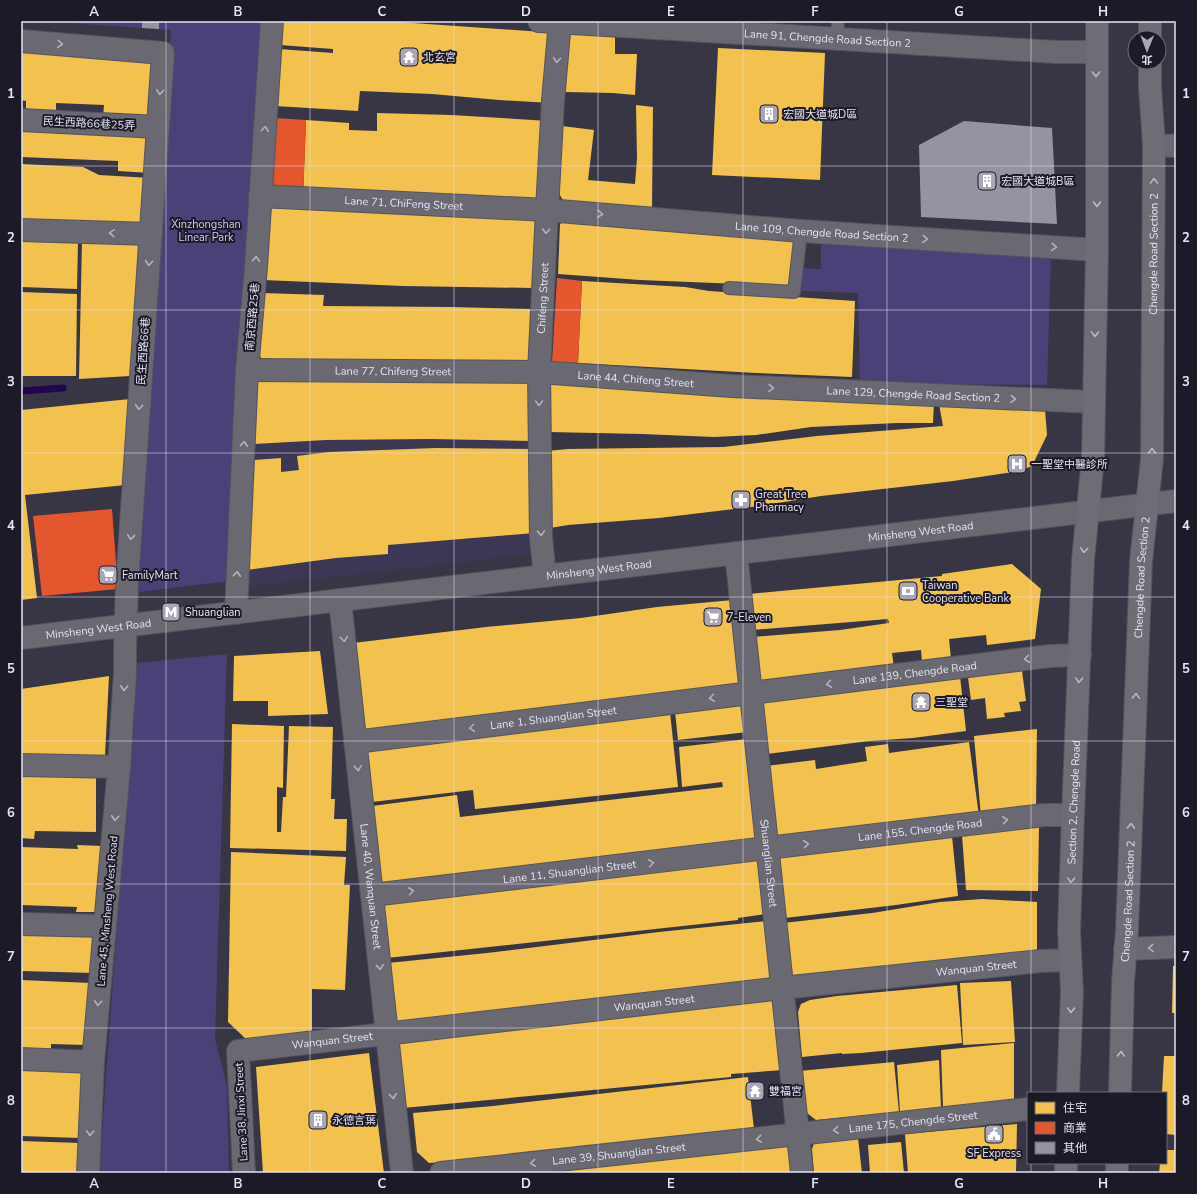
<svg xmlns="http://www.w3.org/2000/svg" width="1197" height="1194" font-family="'Nunito Sans','Noto Sans TC',sans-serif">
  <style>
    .built { fill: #3c3755 }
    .green { fill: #4b4078 }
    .homes { fill: #f2c14e }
    .shops { fill: #e4572e }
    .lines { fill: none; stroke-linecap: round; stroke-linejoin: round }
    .stream { stroke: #21054f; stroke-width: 7 }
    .building { fill: #9593a1 }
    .service-casing { stroke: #55535f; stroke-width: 14 }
    .minor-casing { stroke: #55535f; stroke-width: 24 }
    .tertiary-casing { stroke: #55535f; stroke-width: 24 }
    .secondary-casing { stroke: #55535f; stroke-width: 24 }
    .service { stroke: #6a6870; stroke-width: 12 }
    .minor { stroke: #6a6870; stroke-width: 22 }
    .tertiary { stroke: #6a6870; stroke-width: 22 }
    .secondary { stroke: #6e6c74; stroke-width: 22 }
    .oneway { stroke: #b4b2c0 }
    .oneway2 { stroke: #bbb9c8 }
    .grid { fill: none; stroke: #e5e3f5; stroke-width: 1; stroke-opacity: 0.55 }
    .labels { text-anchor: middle; stroke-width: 4; stroke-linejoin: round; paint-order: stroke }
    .street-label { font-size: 11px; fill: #e5e3f5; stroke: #1c1a26 }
    .poi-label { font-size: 11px; fill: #e5e3f5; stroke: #1c1a26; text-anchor: start }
    .park-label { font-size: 11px; fill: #cec8f6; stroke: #1c1a26 }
    .neatline { fill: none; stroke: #e5e3f5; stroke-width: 1.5 }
    .grid-label { font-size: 13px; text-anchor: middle; font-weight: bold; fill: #e5e3f5 }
  </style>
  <rect width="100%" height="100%" fill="#383645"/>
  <!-- built -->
  <path class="built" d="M532,381l2,173 -288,33 8,-143z"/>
  <!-- green -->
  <path class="green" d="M42,21h220l-33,560 -98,12 40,-563z
    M821,237l230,20 -4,128 -187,-1 -2,-91 -58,-2 -1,-23 22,1z
    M227,654l-12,385 12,47 2,87h-130l37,-510z"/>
  <!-- homes -->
  <path class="homes" d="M281,21h103l173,12 -6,70 -52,-3 -67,-6 -72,-3 -2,20 -83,-5 4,-57 54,4v-4l-53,-4z
    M21,30l139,34 -5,56 -52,-3 1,-12 -48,-2v11l-30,-2v-11l-5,-1z
    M569,33l46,3v18h22l-2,41 -22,-2 -48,-1z
    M718,48l107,5 -5,127 -108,-5z
    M636,105l17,2 -1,103 -87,-6 -9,-16 6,-62 32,4 -6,50 47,4 2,-26z
    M377,113l74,2 98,6 -10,85 -236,-9 3,-77 43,3v7l28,1z
    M21,124l133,8 -3,41 -33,-2v-10l-97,-4z
    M21,164l62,3 16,8 52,3 -11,49 -119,-7z
    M268,208l270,10 -4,70 -131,-2 -140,-6z
    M567,219l227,16 -4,51 -150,-6 -82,-6 2,-50z
    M21,239l57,2 -1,48 -56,-2z
    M82,241l62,4 -14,131 -51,3z
    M582,281l103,6 24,4 146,10 -3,76 -96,-4 -178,-10z
    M21,292l56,2 -1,82h-55z
    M262,293l62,2 -1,11 127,1 83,2 -3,58 -261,1 -11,-14z
    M256,380l276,1v60l-102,-2 -104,1 -72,4z
    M548,382l386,20 -1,21h-36l-86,4 -55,8 -42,2 -72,-3 -94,-2z
    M130,399l-4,86 -101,10 12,103 -16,2v-190z
    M939,404l106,5 2,26 -15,31 -13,5 -66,10 -132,15 -62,10 -100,12 -91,7 -18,3 -3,-77 21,-2 155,-2 94,-11 126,-10z
    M436,448l96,1 2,84 -146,12v9l-52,4 -89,12 7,-110 27,-2v14l18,-2 -2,-14 32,-4z
    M1012,564l29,25 -6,50 -48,6 -1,-10 -37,4 2,20 -29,3 -1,-12 -29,3 2,15 -135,16 -6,-47 87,-7 49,-7 -1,-4 -136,11 -3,-36 193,-18v-2z
    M733,600l9,86 -379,46 -10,-89 133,-16 95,-9 76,-11z
    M320,651l8,63 -60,2v-15h-35l1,-45z
    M1021,663l5,38 -7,1 2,9 -17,2 1,4 -18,2 -2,-21 -14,2 -4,-30z
    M109,676l-4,80 -84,-1v-66z
    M960,676l6,55 -53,7 -44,3 -102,13 -8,-55z
    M743,704l4,28 -69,8 -3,-28z
    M670,712l8,75 -203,22 -2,-19 -101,12 -7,-52z
    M232,724l52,2 -1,62 -6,-1v45h4l2,-35h3l3,-71 44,1 -2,72h4l-1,20h13l-1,32 -116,-3z
    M1037,729l-1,81 -55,7 -7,-81z
    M747,739l13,103 -380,44 -8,-80 85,-11 3,22 263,-30 -1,-5 -40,5 -3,-40z
    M969,742l10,74 -204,24 -9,-74 49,-6 1,9 51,-8 -2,-14 23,-3 1,9z
    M21,773l75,3v56l-61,-1 -1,8 -13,-1z
    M1039,825l-1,66 -72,-1 -4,-55z
    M952,836l6,60 -62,9 -111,13 -8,-61z
    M77,845l26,1 -6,66h-21l1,-5 -56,-2v-58l57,2z
    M231,852l115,5 -2,28h6l-5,105 -33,-1v46l-64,6 -20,-19z
    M759,859l7,55 -28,4v2l-351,38 -5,-56z
    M982,899l55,3v50l-247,26 -7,-55 89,-10 68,-11z
    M767,921l7,60 -380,44 -6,-62 99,-10 172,-21z
    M21,930l75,4 -3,39 -72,-2z
    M1173,966h3v47h-4z
    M21,980l70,3 -5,62 -35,-1v9l-30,-2z
    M1011,981l4,61 -52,3 -3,-62z
    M957,985l5,58 -101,10 -19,1v-1l-40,4 -4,-45 3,-8 9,-4 27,-4z
    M775,998l8,72 -52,4v3l-328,31 -7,-68z
    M1014,1043v58l-71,7 -2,-58z
    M369,1053l15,120h-121l-7,-106z
    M1164,1056h12v79l-10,-1v-41h-4z
    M939,1060l2,48 -41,4 -3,-47z
    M894,1062l5,50 -83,8 -13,-10 -4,-39z
    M21,1068l63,3 -4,67 -59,-2z
    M748,1077l6,52 -309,33 -16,1 -12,-11 -4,-39 80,-7z
    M1017,1124l-1,49 -48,-1v1h-60l-3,-39z
    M858,1138l4,35h-48l-2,-24 2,-6z
    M21,1141l59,2 -2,30h-57z
    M901,1142l3,31h-34l-2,-28z
    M791,1143l4,30h-271z
    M1166,1150h10v23h-17l1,-10h6z"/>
  <!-- shops -->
  <path class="shops" d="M274,118l32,2 -3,77 -34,-1z
    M557,278l25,3 -4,82 -26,-1z
    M112,509l6,80 -76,7 -9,-80z"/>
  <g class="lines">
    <!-- stream -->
    <path class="stream" d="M21,391l42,-3"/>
  </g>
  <!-- building -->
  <path class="building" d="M142,21h17v8l-17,-1z
    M964,121l88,7 5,96 -136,-7 -2,-72z"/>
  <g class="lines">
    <defs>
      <path id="service" d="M837,39l1,-18
        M729,288l65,4 7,-61"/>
      <g id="minor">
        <path id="s1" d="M539,21l518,31h39"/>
        <path d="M21,41l142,12 -36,530 -2,66v24l-6,94 -26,295 -5,111"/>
        <path d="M21,120l137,7"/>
        <path d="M1154,145l22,1"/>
        <path id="s2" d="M260,196l287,14 254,21 296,19"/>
        <path d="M21,230l130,4"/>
        <path id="s3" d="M247,370l292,2 193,14 362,16"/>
        <path id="s4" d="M736,553l66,620"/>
        <path id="s5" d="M545,576l-4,-38 -2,-166 8,-162 6,-109 7,-80"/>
        <path id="s6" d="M340,600l62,573"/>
        <path d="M236,613l11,-243 9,-103 16,-246"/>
        <path id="s7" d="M355,742l695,-86 30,-1"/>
        <path d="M21,765l98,2"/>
        <path id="s8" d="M372,895l672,-80h29"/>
        <path d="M21,924l84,2"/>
        <path d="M1125,949l51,-2"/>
        <path d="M21,1059l72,3"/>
        <path id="s9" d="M244,1173l-6,-122 544,-63 259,-27 29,-1"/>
        <path id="s10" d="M441,1173l587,-64"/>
      </g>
      <g id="tertiary">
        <path id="s11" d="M21,638l1155,-137"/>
      </g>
      <g id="secondary">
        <path d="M1150,38v-17"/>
        <path id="s12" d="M1068,1093l4,-101 -3,-61 4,-116 10,-255 10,-102 4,-208v-229"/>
        <path id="s13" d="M1120,1093l3,-111 4,-51 14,-370 11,-102 2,-314 -4,-58v-25"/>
        <path d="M1066,1173v-10"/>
        <path d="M1117,1173v-10"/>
      </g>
    </defs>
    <!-- service casing -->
    <use href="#service" class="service-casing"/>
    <!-- minor casing -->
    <use href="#minor" class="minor-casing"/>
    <!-- tertiary casing -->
    <use href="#tertiary" class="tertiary-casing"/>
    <!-- secondary casing -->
    <use href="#secondary" class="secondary-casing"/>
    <!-- service -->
    <use href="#service" class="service"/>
    <!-- minor -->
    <use href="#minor" class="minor"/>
    <!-- tertiary -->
    <use href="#tertiary" class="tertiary"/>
    <!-- secondary -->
    <use href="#secondary" class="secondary"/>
  </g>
  <!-- one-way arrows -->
  <defs><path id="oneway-chevron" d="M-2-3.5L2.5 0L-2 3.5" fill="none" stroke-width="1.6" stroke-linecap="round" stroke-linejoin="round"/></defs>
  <g class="oneway">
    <use href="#oneway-chevron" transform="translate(60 44) rotate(5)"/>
    <use href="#oneway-chevron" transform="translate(557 60) rotate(95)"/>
    <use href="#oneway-chevron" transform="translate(160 92) rotate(94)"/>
    <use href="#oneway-chevron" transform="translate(265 129) rotate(-86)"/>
    <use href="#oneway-chevron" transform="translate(600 214) rotate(5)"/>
    <use href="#oneway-chevron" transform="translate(546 231) rotate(93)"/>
    <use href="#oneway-chevron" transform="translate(112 233) rotate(-178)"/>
    <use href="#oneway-chevron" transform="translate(925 239) rotate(4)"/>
    <use href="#oneway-chevron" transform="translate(1054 247) rotate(4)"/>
    <use href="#oneway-chevron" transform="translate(256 259) rotate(-87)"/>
    <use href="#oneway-chevron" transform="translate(149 263) rotate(94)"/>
    <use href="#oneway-chevron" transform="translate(771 388) rotate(3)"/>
    <use href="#oneway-chevron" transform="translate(1013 399) rotate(3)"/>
    <use href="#oneway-chevron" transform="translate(539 403) rotate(89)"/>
    <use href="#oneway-chevron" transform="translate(139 407) rotate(94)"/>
    <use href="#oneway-chevron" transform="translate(244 444) rotate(-87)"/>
    <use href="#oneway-chevron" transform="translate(541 533) rotate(88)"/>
    <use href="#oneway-chevron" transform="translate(131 537) rotate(94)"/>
    <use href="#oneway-chevron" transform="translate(237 574) rotate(-87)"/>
    <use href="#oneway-chevron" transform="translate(344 639) rotate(84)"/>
    <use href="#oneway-chevron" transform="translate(1027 659) rotate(173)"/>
    <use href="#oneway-chevron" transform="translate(829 684) rotate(173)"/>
    <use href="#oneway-chevron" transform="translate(124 688) rotate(93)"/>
    <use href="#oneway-chevron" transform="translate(712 698) rotate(173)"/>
    <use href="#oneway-chevron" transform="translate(472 728) rotate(173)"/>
    <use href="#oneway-chevron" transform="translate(358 768) rotate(84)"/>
    <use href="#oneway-chevron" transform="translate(115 818) rotate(95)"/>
    <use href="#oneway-chevron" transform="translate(1005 820) rotate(-7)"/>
    <use href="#oneway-chevron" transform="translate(806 844) rotate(-7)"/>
    <use href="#oneway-chevron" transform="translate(651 863) rotate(-7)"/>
    <use href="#oneway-chevron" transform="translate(411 891) rotate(-7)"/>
    <use href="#oneway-chevron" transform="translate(1151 948) rotate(177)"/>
    <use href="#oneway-chevron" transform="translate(380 967) rotate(84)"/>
    <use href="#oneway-chevron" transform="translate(98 1003) rotate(95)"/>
    <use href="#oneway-chevron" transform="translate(393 1096) rotate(84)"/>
    <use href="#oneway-chevron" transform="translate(836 1130) rotate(174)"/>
    <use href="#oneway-chevron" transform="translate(90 1133) rotate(93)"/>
    <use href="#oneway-chevron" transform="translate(759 1139) rotate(174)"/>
    <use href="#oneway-chevron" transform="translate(533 1163) rotate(174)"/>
  </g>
  <g class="oneway2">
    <use href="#oneway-chevron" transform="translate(1096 74) rotate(90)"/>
    <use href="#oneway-chevron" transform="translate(1154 181) rotate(-90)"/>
    <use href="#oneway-chevron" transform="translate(1097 204) rotate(90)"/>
    <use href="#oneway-chevron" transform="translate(1095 334) rotate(91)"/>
    <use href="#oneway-chevron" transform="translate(1152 451) rotate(-90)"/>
    <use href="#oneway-chevron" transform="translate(1084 550) rotate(96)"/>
    <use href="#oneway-chevron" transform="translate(1079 680) rotate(92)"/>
    <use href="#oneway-chevron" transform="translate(1136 696) rotate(-88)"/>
    <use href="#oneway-chevron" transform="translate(1131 826) rotate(-88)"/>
    <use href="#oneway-chevron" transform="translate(1071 880) rotate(92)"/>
    <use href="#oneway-chevron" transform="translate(1071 1010) rotate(92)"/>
    <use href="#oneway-chevron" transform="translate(1121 1054) rotate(-88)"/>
  </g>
  <!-- grid -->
  <path class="grid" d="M166,21v1152M310,21v1152M454,21v1152M598,21v1152M743,21v1152M887,21v1152M1031,21v1072M21,166h1155M21,310h1155M21,453h1155M21,597h1155M21,741h1155M21,884h1155M21,1028h1155M1031,1163v10"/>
  <!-- icons -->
  <defs>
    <symbol id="temple-square" viewBox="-11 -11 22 22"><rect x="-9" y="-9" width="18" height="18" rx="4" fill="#a8a6b7" stroke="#1c1a26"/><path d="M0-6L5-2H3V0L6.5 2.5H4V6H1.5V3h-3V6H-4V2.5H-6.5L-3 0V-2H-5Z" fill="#fff"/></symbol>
    <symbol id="building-square" viewBox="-11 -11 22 22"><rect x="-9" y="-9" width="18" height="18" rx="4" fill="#a8a6b7" stroke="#1c1a26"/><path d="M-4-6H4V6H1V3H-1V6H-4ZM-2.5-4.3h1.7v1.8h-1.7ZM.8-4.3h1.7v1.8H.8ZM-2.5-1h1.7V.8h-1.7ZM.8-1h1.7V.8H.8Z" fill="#fff"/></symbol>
    <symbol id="hospital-square" viewBox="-11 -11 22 22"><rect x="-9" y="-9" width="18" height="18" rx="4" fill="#a8a6b7" stroke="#1c1a26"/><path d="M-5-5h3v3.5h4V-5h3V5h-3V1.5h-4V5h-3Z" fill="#fff"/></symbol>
    <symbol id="pharmacy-square" viewBox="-11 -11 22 22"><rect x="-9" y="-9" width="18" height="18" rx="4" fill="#a8a6b7" stroke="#1c1a26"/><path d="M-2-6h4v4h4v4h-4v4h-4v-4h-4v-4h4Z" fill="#fff"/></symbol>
    <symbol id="supermarket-square" viewBox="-11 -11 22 22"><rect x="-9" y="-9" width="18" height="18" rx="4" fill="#a8a6b7" stroke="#1c1a26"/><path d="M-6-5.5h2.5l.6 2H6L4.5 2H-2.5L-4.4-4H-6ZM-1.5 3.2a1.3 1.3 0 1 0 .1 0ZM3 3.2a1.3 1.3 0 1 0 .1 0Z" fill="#fff"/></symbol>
    <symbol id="bank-square" viewBox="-11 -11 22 22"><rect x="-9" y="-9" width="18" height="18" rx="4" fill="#a8a6b7" stroke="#1c1a26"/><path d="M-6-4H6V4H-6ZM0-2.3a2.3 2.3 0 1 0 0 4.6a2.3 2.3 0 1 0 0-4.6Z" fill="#fff"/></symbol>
    <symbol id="metro-square" viewBox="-11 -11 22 22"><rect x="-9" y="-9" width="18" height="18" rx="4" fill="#a8a6b7" stroke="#1c1a26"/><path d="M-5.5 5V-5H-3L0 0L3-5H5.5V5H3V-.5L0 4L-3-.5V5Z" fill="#fff"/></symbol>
    <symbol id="civic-square" viewBox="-11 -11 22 22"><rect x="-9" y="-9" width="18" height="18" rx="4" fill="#a8a6b7" stroke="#1c1a26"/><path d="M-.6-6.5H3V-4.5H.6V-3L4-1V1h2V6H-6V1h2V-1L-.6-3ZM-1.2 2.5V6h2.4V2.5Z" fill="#fff"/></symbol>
  </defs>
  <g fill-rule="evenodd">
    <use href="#temple-square" x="398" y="46" width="22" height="22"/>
    <use href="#building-square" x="758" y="103" width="22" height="22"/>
    <use href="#building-square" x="976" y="170" width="22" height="22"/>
    <use href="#hospital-square" x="1006" y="453" width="22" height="22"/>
    <use href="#pharmacy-square" x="730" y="489" width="22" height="22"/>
    <use href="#supermarket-square" x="97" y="564" width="22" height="22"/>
    <use href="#bank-square" x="897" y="580" width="22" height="22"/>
    <use href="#metro-square" x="160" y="601" width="22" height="22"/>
    <use href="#supermarket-square" x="702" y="606" width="22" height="22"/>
    <use href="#temple-square" x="910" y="691" width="22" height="22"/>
    <use href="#temple-square" x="744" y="1080" width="22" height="22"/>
    <use href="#building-square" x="307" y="1109" width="22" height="22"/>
    <use href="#civic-square" x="983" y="1123" width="22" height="22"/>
  </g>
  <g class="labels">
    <!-- street labels -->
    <g class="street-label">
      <text dy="4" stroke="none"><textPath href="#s1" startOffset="289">Lane 91, Chengde Road Section 2</textPath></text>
      <text transform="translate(89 123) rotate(3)" y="4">民生西路66巷25弄</text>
      <text dy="4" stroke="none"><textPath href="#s2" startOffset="144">Lane 71, ChiFeng Street</textPath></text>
      <text dy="4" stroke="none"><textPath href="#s2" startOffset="563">Lane 109, Chengde Road Section 2</textPath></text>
      <text dy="4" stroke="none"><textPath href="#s13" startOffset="840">Chengde Road Section 2</textPath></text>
      <text dy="4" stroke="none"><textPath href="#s5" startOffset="278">Chifeng Street</textPath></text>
      <text transform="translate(252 317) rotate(-85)" y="4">南京西路25巷</text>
      <text transform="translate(143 351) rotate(-86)" y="4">民生西路66巷</text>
      <text dy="4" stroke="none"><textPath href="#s3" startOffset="146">Lane 77, Chifeng Street</textPath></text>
      <text dy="4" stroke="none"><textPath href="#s3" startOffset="389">Lane 44, Chifeng Street</textPath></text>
      <text dy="4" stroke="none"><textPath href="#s3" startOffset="667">Lane 129, Chengde Road Section 2</textPath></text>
      <text dy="4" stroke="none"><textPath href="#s11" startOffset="906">Minsheng West Road</textPath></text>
      <text dy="4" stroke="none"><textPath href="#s11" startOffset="582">Minsheng West Road</textPath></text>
      <text dy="4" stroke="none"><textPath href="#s13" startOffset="516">Chengde Road Section 2</textPath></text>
      <text dy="4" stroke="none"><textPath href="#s11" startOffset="78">Minsheng West Road</textPath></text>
      <text dy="4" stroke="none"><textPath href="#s7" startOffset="564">Lane 139, Chengde Road</textPath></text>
      <text dy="4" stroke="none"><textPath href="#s7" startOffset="200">Lane 1, Shuanglian Street</textPath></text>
      <text dy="4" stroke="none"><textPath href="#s12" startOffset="291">Section 2, Chengde Road</textPath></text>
      <text dy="4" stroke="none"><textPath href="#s8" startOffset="552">Lane 155, Chengde Road</textPath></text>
      <text dy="4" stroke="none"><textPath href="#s4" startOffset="312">Shuanglian Street</textPath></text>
      <text dy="4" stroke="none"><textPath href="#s8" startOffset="199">Lane 11, Shuanglian Street</textPath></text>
      <text dy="4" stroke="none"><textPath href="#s6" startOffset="288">Lane 40, Wanquan Street</textPath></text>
      <text dy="4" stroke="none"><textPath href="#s13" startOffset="192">Chengde Road Section 2</textPath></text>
      <text transform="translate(107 911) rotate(-85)" y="4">Lane 45, Minsheng West Road</text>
      <text dy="4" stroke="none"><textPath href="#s9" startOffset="865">Wanquan Street</textPath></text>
      <text dy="4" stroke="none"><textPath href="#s9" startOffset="541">Wanquan Street</textPath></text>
      <text dy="4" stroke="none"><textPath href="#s9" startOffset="217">Wanquan Street</textPath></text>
      <text transform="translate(241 1112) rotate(-93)" y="4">Lane 38, Jinxi Street</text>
      <text dy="4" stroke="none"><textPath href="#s10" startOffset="475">Lane 175, Chengde Street</textPath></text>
      <text dy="4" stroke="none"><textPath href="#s10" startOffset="179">Lane 39, Shuanglian Street</textPath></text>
    </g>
    <!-- poi labels -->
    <g class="poi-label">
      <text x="423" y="61">北玄宮</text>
      <text x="783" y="118">宏國大道城D區</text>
      <text x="1001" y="185">宏國大道城B區</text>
      <text x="1031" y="468">一聖堂中醫診所</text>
      <text x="755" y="498">Great Tree<tspan x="755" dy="13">Pharmacy</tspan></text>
      <text x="122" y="579">FamilyMart</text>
      <text x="922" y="589">Taiwan<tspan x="922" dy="13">Cooperative Bank</tspan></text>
      <text x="185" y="616">Shuanglian</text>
      <text x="727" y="621">7-Eleven</text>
      <text x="935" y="706">三聖堂</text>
      <text x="769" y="1095">雙福宮</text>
      <text x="332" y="1124">永德言葉</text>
      <text x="994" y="1157" text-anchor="middle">SF Express</text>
    </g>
    <!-- park labels -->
    <g class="park-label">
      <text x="206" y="228">Xinzhongshan<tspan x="206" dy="13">Linear Park</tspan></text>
    </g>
  </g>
  <!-- border -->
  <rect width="1197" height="1194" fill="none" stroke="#1c1a26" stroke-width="44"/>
  <!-- legend -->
  <rect x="1027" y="1092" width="140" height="72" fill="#1c1a26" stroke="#6c6a79"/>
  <rect x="1035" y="1102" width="20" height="12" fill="#f2c14e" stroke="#6c6a79"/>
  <text x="1063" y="1112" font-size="12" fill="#e5e3f5">住宅</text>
  <rect x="1035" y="1122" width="20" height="12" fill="#e4572e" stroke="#6c6a79"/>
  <text x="1063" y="1132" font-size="12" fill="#e5e3f5">商業</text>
  <rect x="1035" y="1142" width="20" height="12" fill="#9593a1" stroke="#6c6a79"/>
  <text x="1063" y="1152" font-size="12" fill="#e5e3f5">其他</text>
  <!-- north arrow -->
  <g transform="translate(1147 50) rotate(181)"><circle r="19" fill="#1c1a26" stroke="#6c6a79"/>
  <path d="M0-3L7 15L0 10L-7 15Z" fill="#a8a6b7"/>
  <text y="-6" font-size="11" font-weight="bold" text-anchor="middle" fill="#e5e3f5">北</text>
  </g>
  <rect x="22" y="22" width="1153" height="1150" class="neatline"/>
  <g class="grid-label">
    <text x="94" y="16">A</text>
    <text x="238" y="16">B</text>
    <text x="382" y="16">C</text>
    <text x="526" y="16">D</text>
    <text x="671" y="16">E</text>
    <text x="815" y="16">F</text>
    <text x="959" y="16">G</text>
    <text x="1103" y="16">H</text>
    <text x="11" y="98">1</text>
    <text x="1186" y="98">1</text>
    <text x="11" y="242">2</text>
    <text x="1186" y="242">2</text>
    <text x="11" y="386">3</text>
    <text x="1186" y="386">3</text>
    <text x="11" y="530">4</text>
    <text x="1186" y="530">4</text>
    <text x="11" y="673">5</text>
    <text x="1186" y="673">5</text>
    <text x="11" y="817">6</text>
    <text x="1186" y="817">6</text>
    <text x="11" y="961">7</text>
    <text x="1186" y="961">7</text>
    <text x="11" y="1105">8</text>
    <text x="1186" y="1105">8</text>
    <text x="94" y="1188">A</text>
    <text x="238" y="1188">B</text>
    <text x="382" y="1188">C</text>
    <text x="526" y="1188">D</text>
    <text x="671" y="1188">E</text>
    <text x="815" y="1188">F</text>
    <text x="959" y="1188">G</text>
    <text x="1103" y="1188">H</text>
  </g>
</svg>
